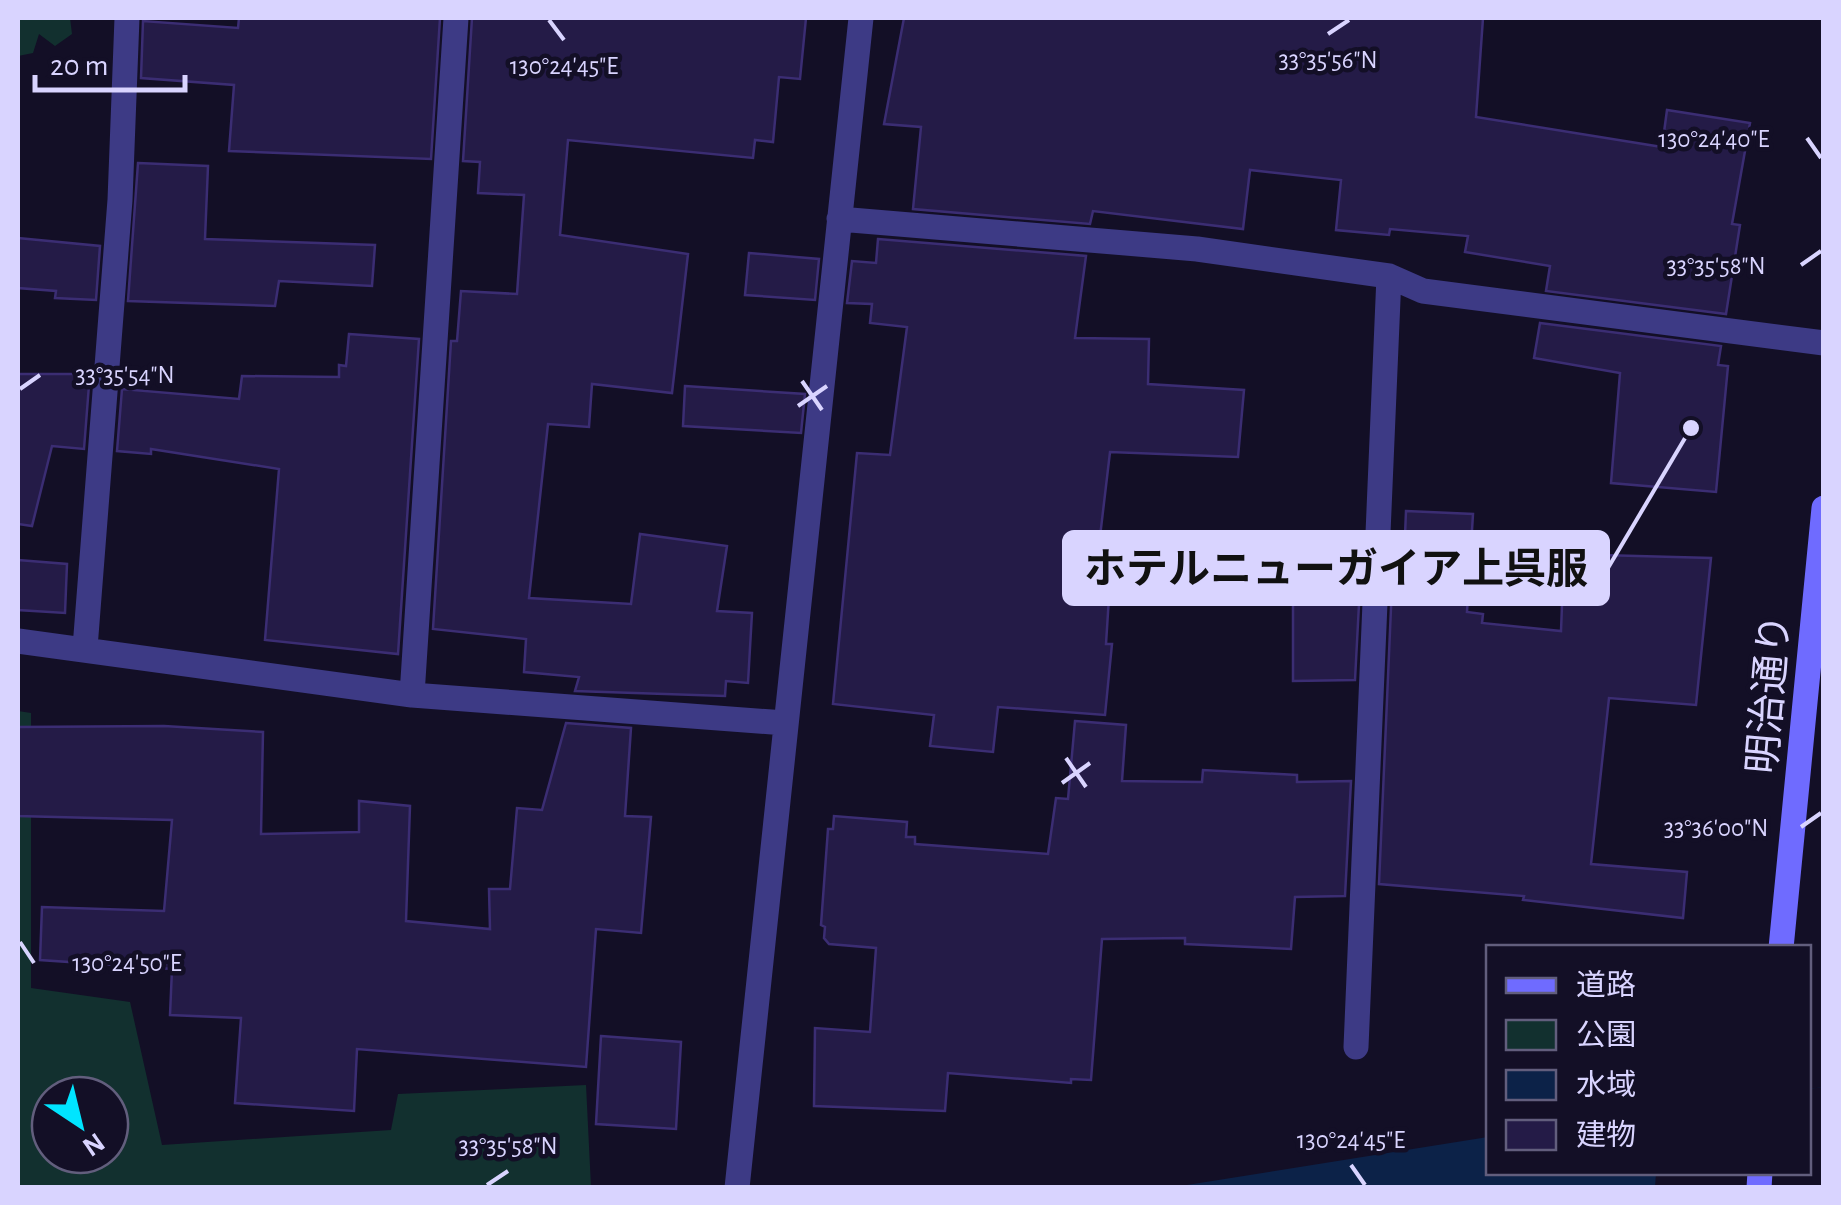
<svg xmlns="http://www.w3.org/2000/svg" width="1841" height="1205" font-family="'Alegreya Sans','Noto Sans JP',sans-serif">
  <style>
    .green { fill: #12302f; fill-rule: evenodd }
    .water { fill: #0c2248 }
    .pier { fill: #130f26 }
    .building { fill: #241b47; stroke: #3b2d73; stroke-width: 2.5 }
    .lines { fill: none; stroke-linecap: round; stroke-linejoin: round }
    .street { stroke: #3d3a85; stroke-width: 25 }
    .secondary { stroke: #6f6bff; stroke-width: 25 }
    .ticks { fill: none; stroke: #d9d4ff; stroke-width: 4 }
    .labels { text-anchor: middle; stroke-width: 9; stroke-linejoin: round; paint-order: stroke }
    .street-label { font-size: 40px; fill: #d9d4ff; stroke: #130f26 }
    .ticks-label { font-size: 25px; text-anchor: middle; fill: #d9d4ff; stroke: #130f26; stroke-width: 9; stroke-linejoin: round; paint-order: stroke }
    .leader { fill: none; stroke: #d9d4ff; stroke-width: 4 }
    .callout-dot { fill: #d9d4ff; stroke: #130f26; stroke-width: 4 }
    .callout { fill: #d9d4ff; stroke: #d9d4ff; stroke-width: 4 }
    .callout-label { font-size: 42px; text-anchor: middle; font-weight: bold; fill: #111 }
  </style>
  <rect width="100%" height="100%" fill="#130f26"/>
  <!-- green -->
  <path class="green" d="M18,18h52l2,16 -17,12 -16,-12 -6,19 -15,3z
    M18,711l13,2v275l99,14 32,143 229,-15 7,-36 188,-9 5,102h-573zM50,1095h60v60h-60z"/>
  <!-- water -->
  <path class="water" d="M1823,1087v100l-655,1 320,-51v35h320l1,-83z"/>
  <!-- pier -->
  <path class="pier" d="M1823,1087v101l-168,-1 1,-14 152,-1 1,-83z"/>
  <!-- building -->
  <path class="building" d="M239,18h201l-9,141 -202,-8 5,-66 -93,-7 2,-57 95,7z
    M472,18h334l-6,61 -21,-2 -6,65 -18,-2 -2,18 -185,-18 -8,95 128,19 -16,139 -80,-9 -3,43 -41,-3 -19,174 102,6 9,-70 87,12 -10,65 35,2 -4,70 -22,-2 -1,15 -150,-5 4,-14 -55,-5 2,-33 -93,-10 18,-288h6l4,-50 56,3 7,-99 -46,-2 2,-31 -17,-1z
    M904,18h579l-7,99 186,30 5,-37 83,13 -18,101 8,1 -14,89 -180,-23 4,-25 -85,-14 3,-16 -78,-7 -1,6 -53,-5 5,-50 -91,-10 -7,59 -150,-18 -3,13 -177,-15 8,-82 -37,-3z
    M138,163l70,3 -3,73 170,6 -3,41 -93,-5 -4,25 -147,-5z
    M18,238l82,8 -4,54 -41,-2 1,-7 -38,-3z
    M878,239l208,17 -11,82 74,1 -1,45 96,6 -6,67 -128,-5 -17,144 16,1 -3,47h6l-7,71 -107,-8 -5,45 -63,-6 4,-31 -101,-11 24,-251 33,2 17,-128 -37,-4 2,-19 -25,-1 5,-42 24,2z
    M749,253l70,6 -4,41 -70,-5z
    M1540,323l181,23 -3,19 10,1 -12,126 -105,-9 9,-110 -86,-15z
    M349,334l70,5 -21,315 -133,-14 14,-171 -128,-20v5l-34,-3 5,-62 117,10 3,-23 97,1v-12l7,1z
    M18,374h67v11h4l-5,64 -32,-3 -20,80 -14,-2z
    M685,386l120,8 -4,39 -118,-7z
    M1406,511l67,3 -6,98 16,2 -1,9 79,8 3,-77 147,4 -15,147 -87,-7 -18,166 96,8 -4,46 -160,-18 1,-4 -145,-12 13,-299h11z
    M18,560l49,4 -2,49 -47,-3z
    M1293,585h67l-5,95 -62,1z
    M1075,721l51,4 -4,56 80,1 1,-12 94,5v7l54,-1 -6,115 -50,1 -4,52 -106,-5v-6l-83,1 -11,141 -20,-1v4l-123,-10 -3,38 -131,-5 1,-78 55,4 6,-84 -47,-4 -5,-6 1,-11 -4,-2 7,-96h5l1,-13 73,6 -1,15h9v7l133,10 8,-56 12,1z
    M566,723l65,5 -6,88 26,1 -10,116 -45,-4 -10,138 -229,-18 -3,62 -119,-8 6,-85 -71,-3 2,-46 -132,-9 2,-53 122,4 8,-91 -154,-4v-89l146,-1 99,6 -2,102 98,-2v-31l51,5 -4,115 84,8 -1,-40h21l7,-81 25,2z
    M601,1036l80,6 -5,87 -80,-5z"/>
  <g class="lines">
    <!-- street -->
    <path class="street" d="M839,219l358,30 192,27 34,15 401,52
      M18,641l394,54 373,28
      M85,648l35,-448 7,-182
      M412,695l44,-677
      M1356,1047l33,-771
      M737,1188l124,-1170"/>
    <!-- secondary -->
    <path class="secondary" d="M1781,948l43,-440
      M1759,1188l1,-16"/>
  </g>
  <!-- ticks -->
  <path class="ticks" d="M549,20l15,20M1328,34l21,-14M1807,138l14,20M1801,265l20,-14M802,381l20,29M20,389l20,-14M798,406l29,-20M1066,758l20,29M1062,783l28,-20M1801,827l20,-14M20,942l14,21M1351,1165l14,20M487,1185l21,-14"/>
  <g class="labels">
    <!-- street labels -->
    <g class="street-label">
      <text transform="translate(1768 694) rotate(-85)" y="14">明治通り</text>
    </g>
  </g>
  <g class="ticks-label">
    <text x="1328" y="68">33°35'56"N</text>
    <text x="564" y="74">130°24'45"E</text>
    <text x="1714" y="147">130°24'40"E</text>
    <text x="1716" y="274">33°35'58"N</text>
    <text x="125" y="383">33°35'54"N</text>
    <text x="1716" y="836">33°36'00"N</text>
    <text x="127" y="971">130°24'50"E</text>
    <text x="1351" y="1148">130°24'45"E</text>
    <text x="508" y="1154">33°35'58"N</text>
  </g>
  <!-- callouts -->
  <path class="leader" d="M1691 428L1608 568"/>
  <circle class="callout-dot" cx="1691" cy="428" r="10"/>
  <rect class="callout" x="1064" y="532" width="544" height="72" rx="10"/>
  <g class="callout-label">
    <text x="1336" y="583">ホテルニューガイア上呉服</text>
  </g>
  <!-- border -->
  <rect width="1841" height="1205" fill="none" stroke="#d9d4ff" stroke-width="40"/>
  <!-- legend -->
  <rect x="1486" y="945" width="325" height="230" fill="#130f26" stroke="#625e7d" stroke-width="2.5"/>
  <rect x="1506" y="978" width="50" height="15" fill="#6f6bff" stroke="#625e7d" stroke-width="2.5"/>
  <text x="1576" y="995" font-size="30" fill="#d9d4ff">道路</text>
  <rect x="1506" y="1020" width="50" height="30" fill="#12302f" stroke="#625e7d" stroke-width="2.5"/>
  <text x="1576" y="1045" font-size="30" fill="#d9d4ff">公園</text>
  <rect x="1506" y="1070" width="50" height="30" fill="#0c2248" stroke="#625e7d" stroke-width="2.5"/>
  <text x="1576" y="1095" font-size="30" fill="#d9d4ff">水域</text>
  <rect x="1506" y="1120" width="50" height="30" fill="#241b47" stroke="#625e7d" stroke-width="2.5"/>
  <text x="1576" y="1145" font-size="30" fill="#d9d4ff">建物</text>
  <!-- north arrow -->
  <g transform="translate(80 1125) rotate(145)"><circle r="48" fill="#130f26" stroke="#625e7d" stroke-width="2.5"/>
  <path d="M0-8L18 38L0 25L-18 38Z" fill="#00e5ff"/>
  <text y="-15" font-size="28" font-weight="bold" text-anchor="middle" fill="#d9d4ff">N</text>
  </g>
  <!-- scale -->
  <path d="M35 75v15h150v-15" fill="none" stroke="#d9d4ff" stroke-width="5"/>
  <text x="50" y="75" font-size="30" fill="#d9d4ff" stroke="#130f26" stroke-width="8" paint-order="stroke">20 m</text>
</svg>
